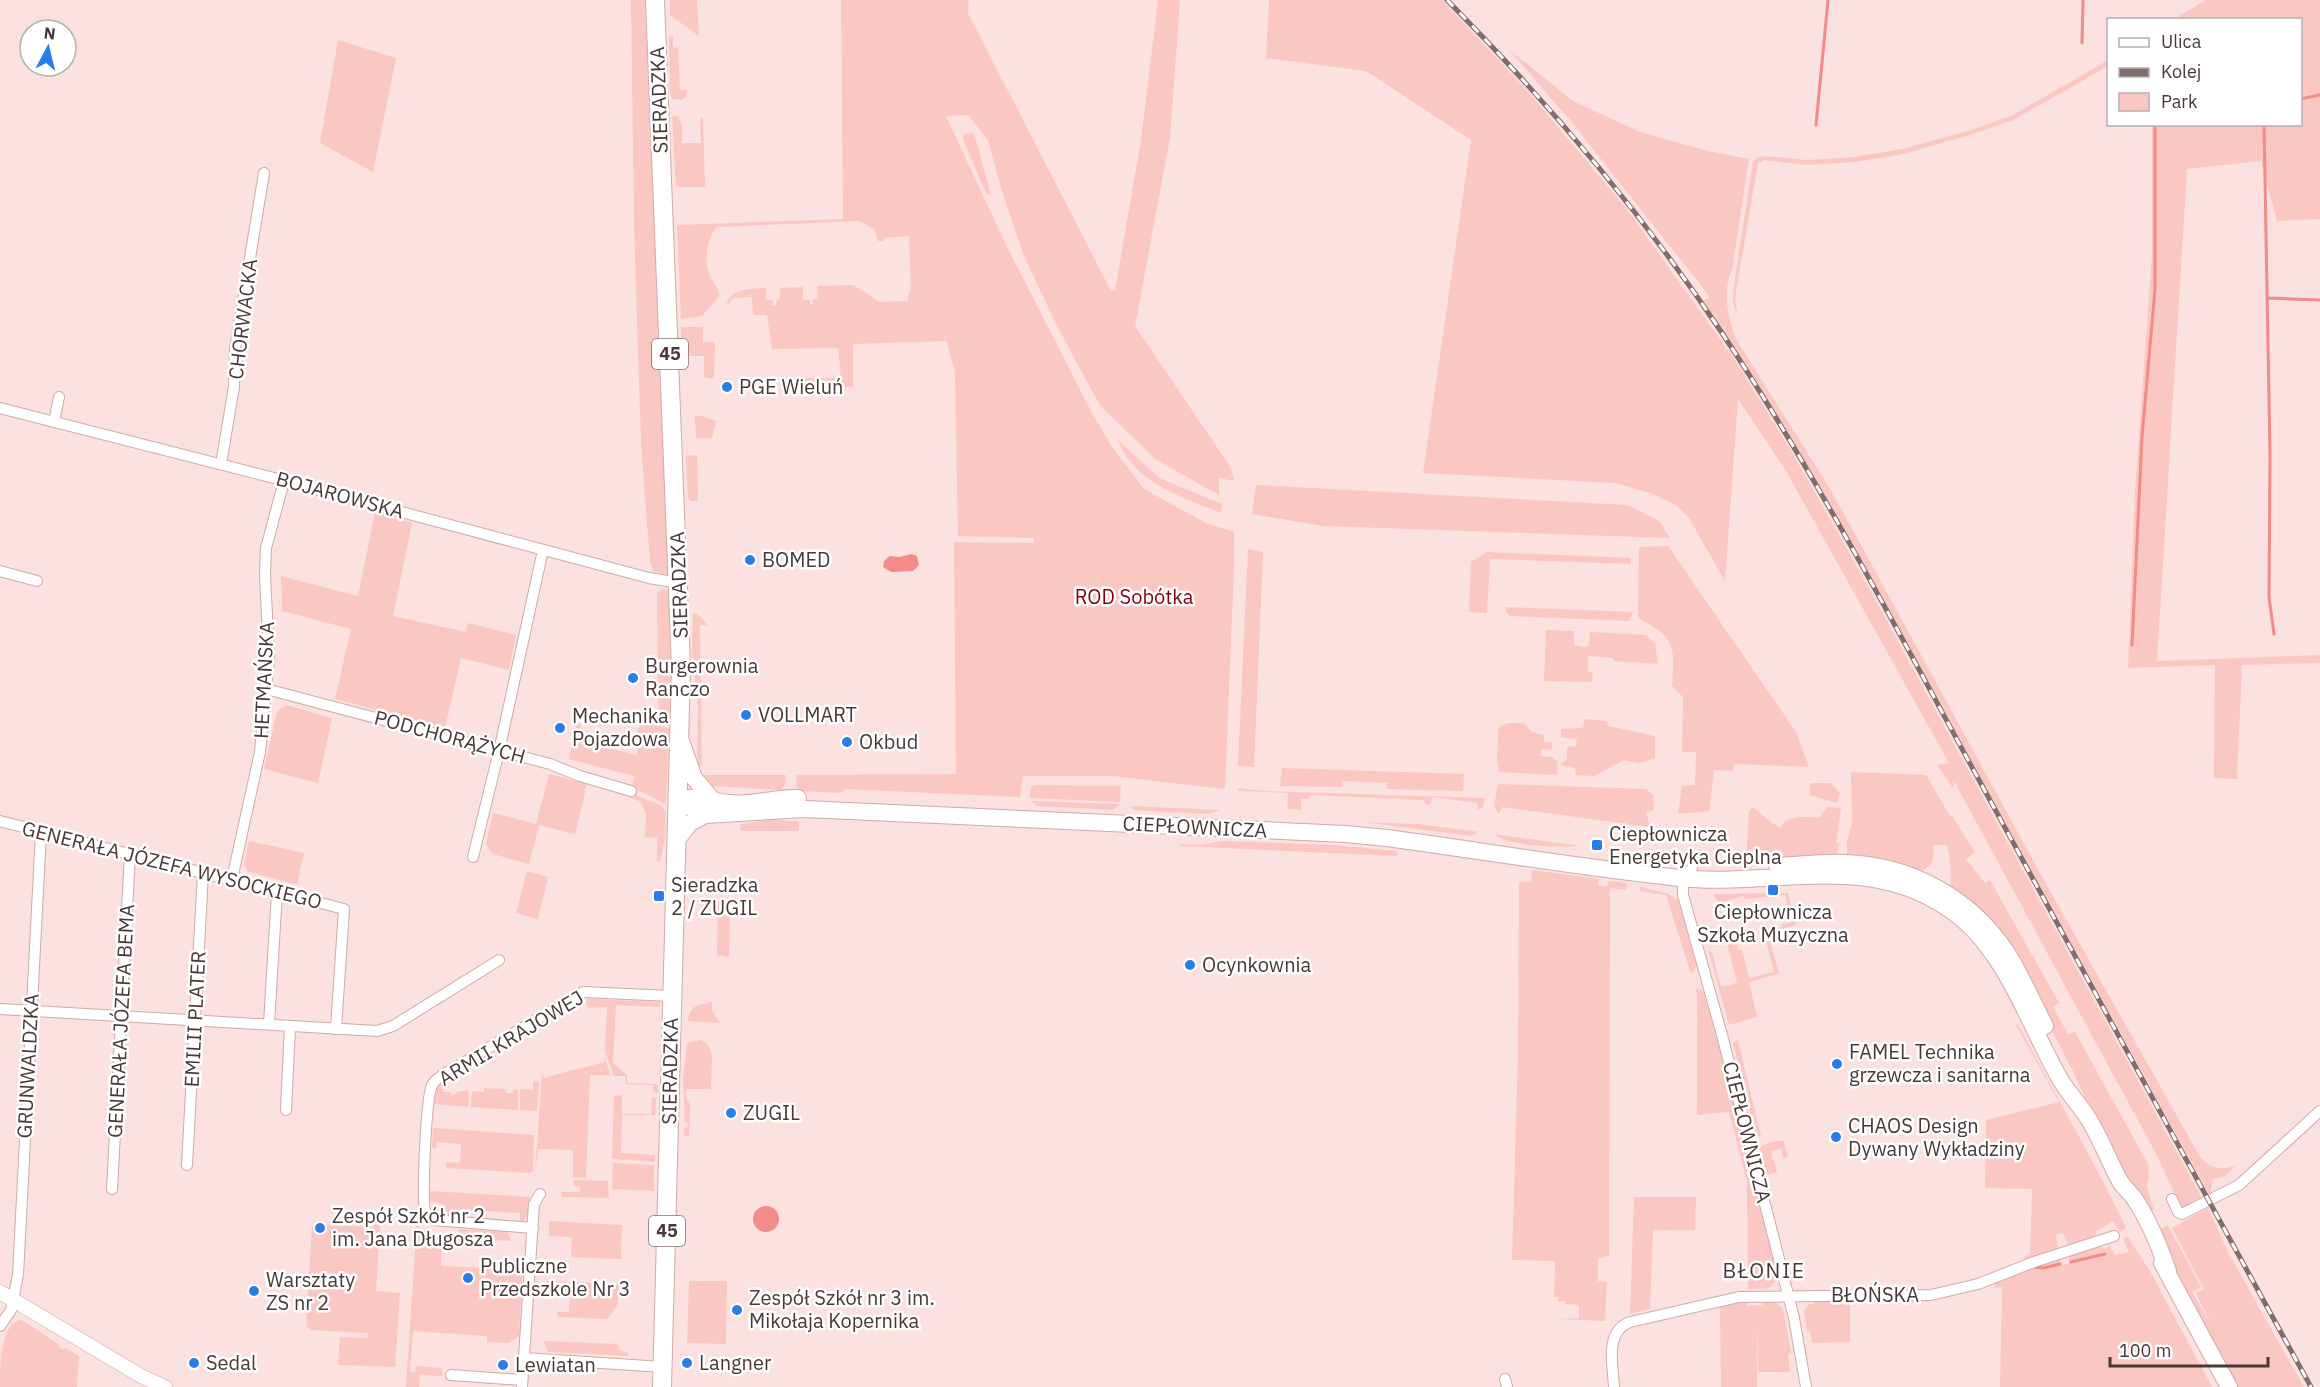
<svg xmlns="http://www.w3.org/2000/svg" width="2320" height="1387" font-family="'IBM Plex Sans',sans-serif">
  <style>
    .green { fill: #fbc7c3 }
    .water { fill: #f28c88 }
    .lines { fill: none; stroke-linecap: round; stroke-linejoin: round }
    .stream { stroke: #f28c88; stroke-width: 3 }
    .minor-casing { stroke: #d2aaa7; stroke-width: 12 }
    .tertiary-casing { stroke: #d2aaa7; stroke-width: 15 }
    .secondary-casing { stroke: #d2aaa7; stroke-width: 18 }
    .primary-casing { stroke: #d2aaa7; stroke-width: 20 }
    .minor { stroke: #fff; stroke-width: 10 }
    .tertiary { stroke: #fff; stroke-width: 14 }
    .secondary { stroke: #fff; stroke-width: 16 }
    .primary { stroke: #fff; stroke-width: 18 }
    .rail-casing { stroke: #816d6b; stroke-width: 5 }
    .rail { stroke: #fff; stroke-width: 3; stroke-dasharray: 9; stroke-linecap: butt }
    .poi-dot { fill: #2a7de8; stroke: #fff; stroke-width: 2 }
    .labels { text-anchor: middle; stroke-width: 5; stroke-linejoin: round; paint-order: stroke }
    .shield { fill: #fff; stroke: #807473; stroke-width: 1.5 }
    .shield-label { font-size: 18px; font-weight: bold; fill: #493837 }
    .street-label { font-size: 20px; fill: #493837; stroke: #fff }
    .poi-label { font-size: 20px; fill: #493837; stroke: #fff; text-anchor: start }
    .park-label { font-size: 20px; fill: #820016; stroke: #fff }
    .neighbourhood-label { font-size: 21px; letter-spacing: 1.5px; fill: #493837; stroke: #fff }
  </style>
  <rect width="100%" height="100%" fill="#fbe1df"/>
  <!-- green -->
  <path class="green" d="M631,0h14l24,574 -3,1 -13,-4 -3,-10 -9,-118 -7,-218z
    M670,0h27l2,36 -29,-21z
    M841,0h128l-1,13 142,276 5,2 26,-151 17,-140h22l-10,138 -35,188 96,142 3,13 -15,-3v17l-64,-36 -56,-55 -43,-80 -32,-68 -21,-61 -15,-55 -20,-25 -22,1 61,131 85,166 20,34 32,42 62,34 28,9v33l-9,224 -113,-13h-89l-3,21 -175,-8 -4,4 -42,-2 -3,-6 1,-10 159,-1 -2,-232 80,1v-5l-76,-2 -3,-164 -17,-62 8,31 -93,3v43l-27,1 -1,-5h-44l1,-5h59l-3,-30 -66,1 -5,-34h-14l-1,-18 -19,1 -4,6 -3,-2c10,-14 24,-13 40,-14v12h7v5h3l1,-5 3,-1v-11l23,-1v13h7v4h3v-5h5l-1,-13 36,-1 27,17 28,-1 1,-10h2l-2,-55 -25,2v3h-6l-4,-12 -15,-8 -142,6c-11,12 -14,36 -6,51 4,8 7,9 8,18l-17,20 -21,3 -4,-94 166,-6z
    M1269,0h173l85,90 99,118 107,149 57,92 69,121 344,630 -19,10c-6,-6 -24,-49 -30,-60l-200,-369 -1,7 -16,-23 12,-2 -163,-292 -48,-72 -13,182 -36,-63 -13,-13 -26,-12 -35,-10 -192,-10 48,-333 -105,-69 -100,-13z
    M2206,0h114v219l-43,2 -16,-60 -74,8 -30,492 163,-6v8l-78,2 -5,114 -23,-1 1,-113 -87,3 7,-178 17,-235v-130l148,-1v-104l-126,-1z
    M671,36h2v11l5,1 2,42h7v5l-5,5 -10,-1 -2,-6 -1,-56z
    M338,40l58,18 -23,114 -53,-29z
    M1508,49l65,52 67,31 68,19 41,8 -17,111c-10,22 -4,48 4,69l96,153 209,383 158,280c10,14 20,15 36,11l-11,11 -11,2 -3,17 -360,-657 -147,-238 6,-3 -2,-5 -137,-173z
    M2108,60v5l-10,7 -85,48 -43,15 -67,19 -47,8 -49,3 -43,-5 -6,3 -23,135 3,19 -5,-16 2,-23 18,-117 3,-3 8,-2 43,4 48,-3 47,-8 66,-18 43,-15z
    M672,116h6l4,9v18h19l-1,-24 3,-2 2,70h-29z
    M974,133l17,62 -5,-2 -23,-53v-6z
    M681,327h22v15h12l-1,37 -10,-2v-21h-23z
    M695,416h7l14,5 -4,17h-16z
    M1117,439l42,39 63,26 -1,9c-32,-13 -70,-25 -92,-53 -5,-6 -8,-14 -12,-21z
    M697,455l1,46h-7l-3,-3 -2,-39v-3z
    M1256,485l372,20 31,16 11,17 -347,-12 -71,-12z
    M375,513l37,10 -19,93 73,16 2,-9 48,12 -7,35 -48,-12 -16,70 -110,-29 16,-70 -69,-18 -1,-35 77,20z
    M1668,546l128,186 13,35 -75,-3 -1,7 -19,-1 -5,41 -31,3 4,-28 13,-1 1,-33h-14l1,-55 -11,-11c3,-40 4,-48 -34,-68l1,-71z
    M1248,549l15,3 -9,215 -16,-1z
    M1487,552l144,6v6l-141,-5 -3,54 -18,-1 2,-50z
    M662,588l7,4 2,85 -2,41 -10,-3 -1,-17 -1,-102v-3z
    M1506,607l128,5 -5,9 -119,-5 -4,-4z
    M693,612l8,5 6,8h-7l2,141h-3l-2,-11 1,-50 -6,-54z
    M1546,630l28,1v14l12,2 3,-2 1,-13 56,3 9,8 3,21 -45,-3v-3l-25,-2v16l5,1 -1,9 -48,-1z
    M286,705l46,13 -14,65 -54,-14 13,-58z
    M1585,719l22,2 1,5 47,10v22l-16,5 -15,-3 -30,16 -18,-1 -1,-7 -14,-3v-2l6,-3v-13l9,-1 1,-7 -16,-2v-8l22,-1z
    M577,723l4,1 -1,7 23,8 -1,7 34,9 5,-15 -4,-8 3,-6 7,-2 22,4 -3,77 -15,-9 -19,-8 2,-12 -65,-17z
    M1507,723h17l8,9 12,3v7l8,1v7l-11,-1v7l11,1 6,5 -1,13 -58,-3 -2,-9 1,-35z
    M1282,768l182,6 -1,17 -76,-2v-6l-44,-2 -1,6 -62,-1z
    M1851,772l75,3 24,41h2l23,36 -9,7 19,24 5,-3 69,123 -6,4 15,27 7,-2 74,134 -1,17h-2l8,28 7,-2 1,1 -17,2 -56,-105 -16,-36 -33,-63 -89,-120 -1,-27 -3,-16h-14c2,13 0,21 -13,27l-73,-17v-13l5,-20z
    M549,774l38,10 -12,50 -36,-9 -10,39 -36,-10 -7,-10 7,-31 43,11z
    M703,775h83l-1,9 -3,6 -70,-4z
    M1810,783h21l9,10 -3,10 -27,-8z
    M1499,784l147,5 7,6 1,15 -8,2 4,15 -148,-20 -3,7 -5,-7 3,-19z
    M1035,785l86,1 -1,16 -90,-4 1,-11z
    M1238,788l24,3 223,7 -2,9 -6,4 1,-8 -46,-6 -2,8 -4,-1 -3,-4 -114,-5v4h-8v11l-14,-1 1,-16 -50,-2z
    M631,793l29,12 6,6 -1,26 -5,25h-3v-24l-12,-1 1,-23 -5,-12 -11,-5z
    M1031,801l89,3 -7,6 -76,-4z
    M1130,806l90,4 -11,4 -75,-4z
    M1753,807l19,16 9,5 2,-5c13,-9 23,-5 37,-6l7,-10 14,1 -6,43 2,-9h2l-2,15 -52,1 -4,-8h-8l-5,10 3,1 -3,2 -52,2v-2l30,-1 3,-50z
    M768,820l31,1v10h-59l1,-7z
    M1363,822l55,2 61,8 -8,4z
    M1494,834l86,12c-17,2 -76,0 -86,-12z
    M249,841l55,12 -7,32 -50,-14 -3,-7z
    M1224,841l109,4 64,6v5l-217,-10 1,-2 16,1z
    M1532,870l67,9 -1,6 9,2 1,-6 19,2 -1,7 -16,-2 -1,367 -11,4v22l9,1 -2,39 -47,-2 21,-1v-13l-14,-1v-3h-7v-4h-4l1,-36 -43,-1 6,-206 1,-172h12z
    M527,871l21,6 -10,42 -22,-6z
    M1641,886c10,6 27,4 34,13h3l19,67 -6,8 -25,-79 -27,-4z
    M1788,893l8,32 -28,8 11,41 -30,8 8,35 -28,8 -21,-76 4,4 9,34 16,-4 -11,-44 6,-2 1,5h3l2,8 4,-1 7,29 25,-6 -11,-43 19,-2 -1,-2 11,-3 -7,-27 -40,4 -1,-3 -25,7 -6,-9z
    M718,901h12l-1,56 -12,-2z
    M1695,988l8,3 17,58 57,223c-3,20 -10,16 -29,17l-1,-107 -18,-70 -32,3v-121z
    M587,999l73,3v5l-44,-2 -3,58 14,12v8l30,1 1,9 -5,-1v-7l-27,-1 -1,-8h-11l-9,-24 2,-45 -18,1 -3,-4z
    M712,1002v9l8,12 -32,-2c1,-16 11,-16 24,-19z
    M2018,1024c36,69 75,134 108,204l-7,4 -6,-11 -17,10 -1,6 -26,9 -6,-13 -7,2 2,14 -34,11 -1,-2 7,-4 2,-65 -47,-1 1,-68 73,-18 -43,-77z
    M700,1040l7,3 5,12 -1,34h-25v7l4,8 -1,32h-5v-8h3l1,-5 -3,-1 -2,-44 4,-35z
    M1738,1040l23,96 -5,1 -23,-94z
    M605,1057l5,18h-20l-4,103 -13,-1v-27l-35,-1 -3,25 7,-102 2,6 60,-16z
    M444,1079l-1,13h7l1,3h4l1,-3 13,-2 -1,17 -34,-3 3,-16z
    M533,1082h6l-2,27 -2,2 -15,-1v-21l13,1z
    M484,1088l21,1 2,4h6v-3l5,-1v21l-47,-3 1,-16 12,1z
    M622,1095v19h29l1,-16h4l-1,17h-33l-1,38 34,2v7l-43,-3 2,-63z
    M433,1128l101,7 -1,36 -3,2 -84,-5v-6l14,1 1,-19 -24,-2 -1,7 -4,-1z
    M1775,1141h9l4,16 -5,1 -2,-9 -9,2v9h2l3,12 -11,3 -7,-28z
    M613,1163l41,2v26l-42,-2z
    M574,1180l34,1 1,17 -47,-1v-5h18v-5l-6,-1z
    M430,1191l100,6 -2,19 -4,5 -4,1v-9l-67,-4 -1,8c-8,-2 -8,-5 -8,-12l-15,-4z
    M1634,1197h62l-1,33h-42l-3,79 -20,5z
    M2208,1208l21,46 75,133h-69l-55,-106 -24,-50 12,-6 1,2 32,60 -9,5 16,27 8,-4 -8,3 -12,-25 8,-4 -32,-61z
    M417,1220h2v14l26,2 -4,8v22l42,2v8h2l1,-8h7v-3l15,1v-7l15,4 -4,73 -10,7 -22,-1v-6l-74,-5 -3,41 5,1 1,-7 27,2 -1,8 -22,-1 -1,12h-13z
    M549,1221l73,4 -1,34 -50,-2 1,-20 -23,-1z
    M316,1224l58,3v-3h6l-4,67 24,2 -5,74 -57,-2 2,-28 27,1 1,-5 -57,-3 -5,-4 6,-98z
    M459,1229l49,3 3,9 -22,-1 -1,4 -11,-1v-2l-19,-4z
    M2128,1237l23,36 61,114h-212l2,-100 -7,1v-5l64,-24 3,6 7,-1v-8l32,-9 4,2 5,-3 5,9 14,-3 -6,-13z
    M546,1281l73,3 -2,22 -10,13 -49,-2 -1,-5h12l1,-15 -18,-1 -1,-4h-5z
    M689,1281h38l-1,63 -39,-1z
    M1746,1301l1,5 15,-1 1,-4h9l11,7 8,45 -3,1 2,18h-32l-1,-55v70h-36l-1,-81z
    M1814,1301h36v41l-38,1 -2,-12h-3l-3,-19 5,-8h5z
    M22,1320l38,25 -1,2 4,3 2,-2 14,8 -2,31h-77c0,-18 0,-66 22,-67z
    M544,1341l74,3 2,7 8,1v4l-80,-4z"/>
  <!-- water -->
  <path class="water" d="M912,554l5,2 2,9 -6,6 -22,1 -8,-5 1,-6 6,-5 9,1z
    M753 1219a13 13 0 1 1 26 0a13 13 0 1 1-26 0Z"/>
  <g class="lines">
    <!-- stream -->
    <path class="stream" d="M2082,43l1,-43
      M2300,99l20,-4
      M2264,124l6,331 -1,142 5,37
      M1816,125l12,-125
      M2268,298l52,2
      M2132,645l10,-208 13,-148v-165
      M2071,1262l34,-8
      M2034,1267l10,1 16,-4"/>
    <defs>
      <path id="minor" d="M0,408l274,70 375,100 30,5
        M54,422l5,-25
        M221,464l13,-77 1,-38 29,-176
        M0,571l37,10
        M266,689l284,75 30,12 51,15
        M0,821l344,88 -8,120
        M473,857l26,-106 44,-201
        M1692,868l-9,10v17l39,140 72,283 12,69
        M232,879l28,-127 9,-95 -4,-83 1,-26 18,-67
        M0,1009l377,22 16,-5 106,-66
        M269,1024l8,-132
        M286,1110l4,-84
        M187,1165l16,-292
        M112,1189l18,-335
        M2172,1199l6,13 4,2 57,-29 81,-74
        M533,1228l-99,-8 -8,-4c-5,-13 0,-117 6,-131 3,-5 9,-9 14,-12l137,-81 89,4
        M0,1326l11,-16 7,-35 23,-443
        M524,1358l139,9
        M451,1375l71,5
        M1505,1379l2,8
        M522,1387l12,-183 6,-10
        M1614,1387c-1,-22 -10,-55 16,-65l109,-25 192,-2 47,-11 56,-22 80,-26"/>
      <path id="tertiary" d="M0,1292l141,84 24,11"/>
      <path id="secondary" d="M681,741l13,37 17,20
        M678,801l27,14 100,-6 541,25 41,4c97,13 195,30 293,40 99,10 195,-30 281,40 47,39 69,109 99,161 7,12 16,22 24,33 15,21 24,48 37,71 4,5 9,10 13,15 15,22 25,47 34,73
        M678,801c19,-8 31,0 50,2 23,3 46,-6 70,-5
        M676,841l14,-18 15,-8
        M1777,866c23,-1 46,-4 68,-3 66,2 126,35 162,90 14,22 25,48 38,73
        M2162,1263l67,124"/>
      <path id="primary" d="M655,0l26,668 -19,719"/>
    </defs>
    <!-- minor casing -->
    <use href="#minor" class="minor-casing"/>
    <!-- tertiary casing -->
    <use href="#tertiary" class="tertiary-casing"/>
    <!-- secondary casing -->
    <use href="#secondary" class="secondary-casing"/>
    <!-- primary casing -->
    <use href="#primary" class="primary-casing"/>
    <!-- minor -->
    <use href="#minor" class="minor"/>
    <!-- tertiary -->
    <use href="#tertiary" class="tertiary"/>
    <!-- secondary -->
    <use href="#secondary" class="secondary"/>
    <!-- primary -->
    <use href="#primary" class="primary"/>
    <defs>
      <path id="rail" d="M1447,0c100,101 194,212 273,330 96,144 176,298 259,450 110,202 221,405 332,607"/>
    </defs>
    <!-- rail casing -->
    <use href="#rail" class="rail-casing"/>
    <!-- rail -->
    <use href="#rail" class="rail"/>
  </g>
  <!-- markers -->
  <g class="poi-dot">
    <circle cx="727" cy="387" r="6"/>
    <circle cx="750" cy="560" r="6"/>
    <circle cx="633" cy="678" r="6"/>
    <circle cx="746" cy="715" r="6"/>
    <circle cx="560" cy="728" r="6"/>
    <circle cx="847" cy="742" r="6"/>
    <rect x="1591" y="839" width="12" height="12" rx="3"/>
    <rect x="1767" y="884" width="12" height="12" rx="3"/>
    <rect x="653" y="890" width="12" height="12" rx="3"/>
    <circle cx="1190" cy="965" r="6"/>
    <circle cx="1837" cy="1064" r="6"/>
    <circle cx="731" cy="1113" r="6"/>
    <circle cx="1836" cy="1137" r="6"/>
    <circle cx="320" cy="1228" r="6"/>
    <circle cx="468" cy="1278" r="6"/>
    <circle cx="254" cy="1291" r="6"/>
    <circle cx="737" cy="1310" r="6"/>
    <circle cx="194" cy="1363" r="6"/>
    <circle cx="687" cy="1363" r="6"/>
    <circle cx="503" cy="1365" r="6"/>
  </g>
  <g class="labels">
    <!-- shield labels -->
    <g class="shield">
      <rect x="652" y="339" width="36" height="30" rx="4.5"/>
      <rect x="649" y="1216" width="36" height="30" rx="4.5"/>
    </g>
    <g class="shield-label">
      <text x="670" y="360">45</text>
      <text x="667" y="1237">45</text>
    </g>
    <!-- street labels -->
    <g class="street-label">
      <text transform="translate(659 100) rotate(-92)" y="7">SIERADZKA</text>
      <text transform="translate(243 319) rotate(-83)" y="7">CHORWACKA</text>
      <text transform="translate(340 495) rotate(15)" y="7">BOJAROWSKA</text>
      <text transform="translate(679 585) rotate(-92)" y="7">SIERADZKA</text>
      <text transform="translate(264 680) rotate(-87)" y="7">HETMAŃSKA</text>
      <text transform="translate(450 737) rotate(15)" y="7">PODCHORĄŻYCH</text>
      <text transform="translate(1195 827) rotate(3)" y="7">CIEPŁOWNICZA</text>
      <text transform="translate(172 865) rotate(14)" y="7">GENERAŁA JÓZEFA WYSOCKIEGO</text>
      <text transform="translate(195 1019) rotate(-87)" y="7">EMILII PLATER</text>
      <text transform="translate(121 1021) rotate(-87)" y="7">GENERAŁA JÓZEFA BEMA</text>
      <text transform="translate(511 1038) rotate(-31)" y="7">ARMII KRAJOWEJ</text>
      <text transform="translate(28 1066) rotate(-87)" y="7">GRUNWALDZKA</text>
      <text transform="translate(670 1071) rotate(-89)" y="7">SIERADZKA</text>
      <text transform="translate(1747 1132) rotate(76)" y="7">CIEPŁOWNICZA</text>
      <text x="1875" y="1302">BŁOŃSKA</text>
    </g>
    <!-- poi labels -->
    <g class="poi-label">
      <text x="739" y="394">PGE Wieluń</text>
      <text x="762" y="567">BOMED</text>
      <text x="645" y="673">Burgerownia<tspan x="645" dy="23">Ranczo</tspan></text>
      <text x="758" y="722">VOLLMART</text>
      <text x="572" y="723">Mechanika<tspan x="572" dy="23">Pojazdowa</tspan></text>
      <text x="859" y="749">Okbud</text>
      <text x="1609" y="841">Ciepłownicza<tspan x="1609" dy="23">Energetyka Cieplna</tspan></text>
      <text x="671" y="892">Sieradzka<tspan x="671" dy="23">2 / ZUGIL</tspan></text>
      <text x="1773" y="919" text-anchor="middle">Ciepłownicza<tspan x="1773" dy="23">Szkoła Muzyczna</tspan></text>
      <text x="1202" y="972">Ocynkownia</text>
      <text x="1849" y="1059">FAMEL Technika<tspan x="1849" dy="23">grzewcza i sanitarna</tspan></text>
      <text x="743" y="1120">ZUGIL</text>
      <text x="1848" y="1133">CHAOS Design<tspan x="1848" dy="23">Dywany Wykładziny</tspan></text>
      <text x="332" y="1223">Zespół Szkół nr 2<tspan x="332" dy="23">im. Jana Długosza</tspan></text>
      <text x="480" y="1273">Publiczne<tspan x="480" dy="23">Przedszkole Nr 3</tspan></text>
      <text x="266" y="1287">Warsztaty<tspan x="266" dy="23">ZS nr 2</tspan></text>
      <text x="749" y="1305">Zespół Szkół nr 3 im.<tspan x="749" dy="23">Mikołaja Kopernika</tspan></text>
      <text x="206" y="1370">Sedal</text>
      <text x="699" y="1370">Langner</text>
      <text x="515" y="1372">Lewiatan</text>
    </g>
    <!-- park labels -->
    <g class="park-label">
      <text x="1134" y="604">ROD Sobótka</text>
    </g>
    <!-- neighbourhood labels -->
    <g class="neighbourhood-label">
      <text x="1764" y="1278">BŁONIE</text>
    </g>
  </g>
  <!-- legend -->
  <rect x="2107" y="18" width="195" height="108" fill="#ffffff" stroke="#b6afaf" stroke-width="1.5"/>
  <rect x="2119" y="38" width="30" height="9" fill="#ffffff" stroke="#b6afaf" stroke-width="1.5"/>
  <text x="2161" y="48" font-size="18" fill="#493837">Ulica</text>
  <rect x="2119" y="68" width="30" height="9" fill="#816d6b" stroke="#b6afaf" stroke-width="1.5"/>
  <text x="2161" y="78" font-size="18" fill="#493837">Kolej</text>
  <rect x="2119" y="93" width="30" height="18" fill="#fbc7c3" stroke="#b6afaf" stroke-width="1.5"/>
  <text x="2161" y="108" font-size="18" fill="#493837">Park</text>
  <!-- north arrow -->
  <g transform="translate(48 48) rotate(7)"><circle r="28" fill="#ffffff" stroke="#b6afaf" stroke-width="1.5"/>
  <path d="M0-4.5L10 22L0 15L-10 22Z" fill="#2a7de8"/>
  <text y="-9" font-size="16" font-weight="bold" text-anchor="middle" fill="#493837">N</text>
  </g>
  <!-- scale -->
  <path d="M2110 1357v9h158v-9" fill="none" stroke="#493837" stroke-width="3"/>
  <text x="2119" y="1357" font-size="18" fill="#493837" stroke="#ffffff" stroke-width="4.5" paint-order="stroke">100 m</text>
</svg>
